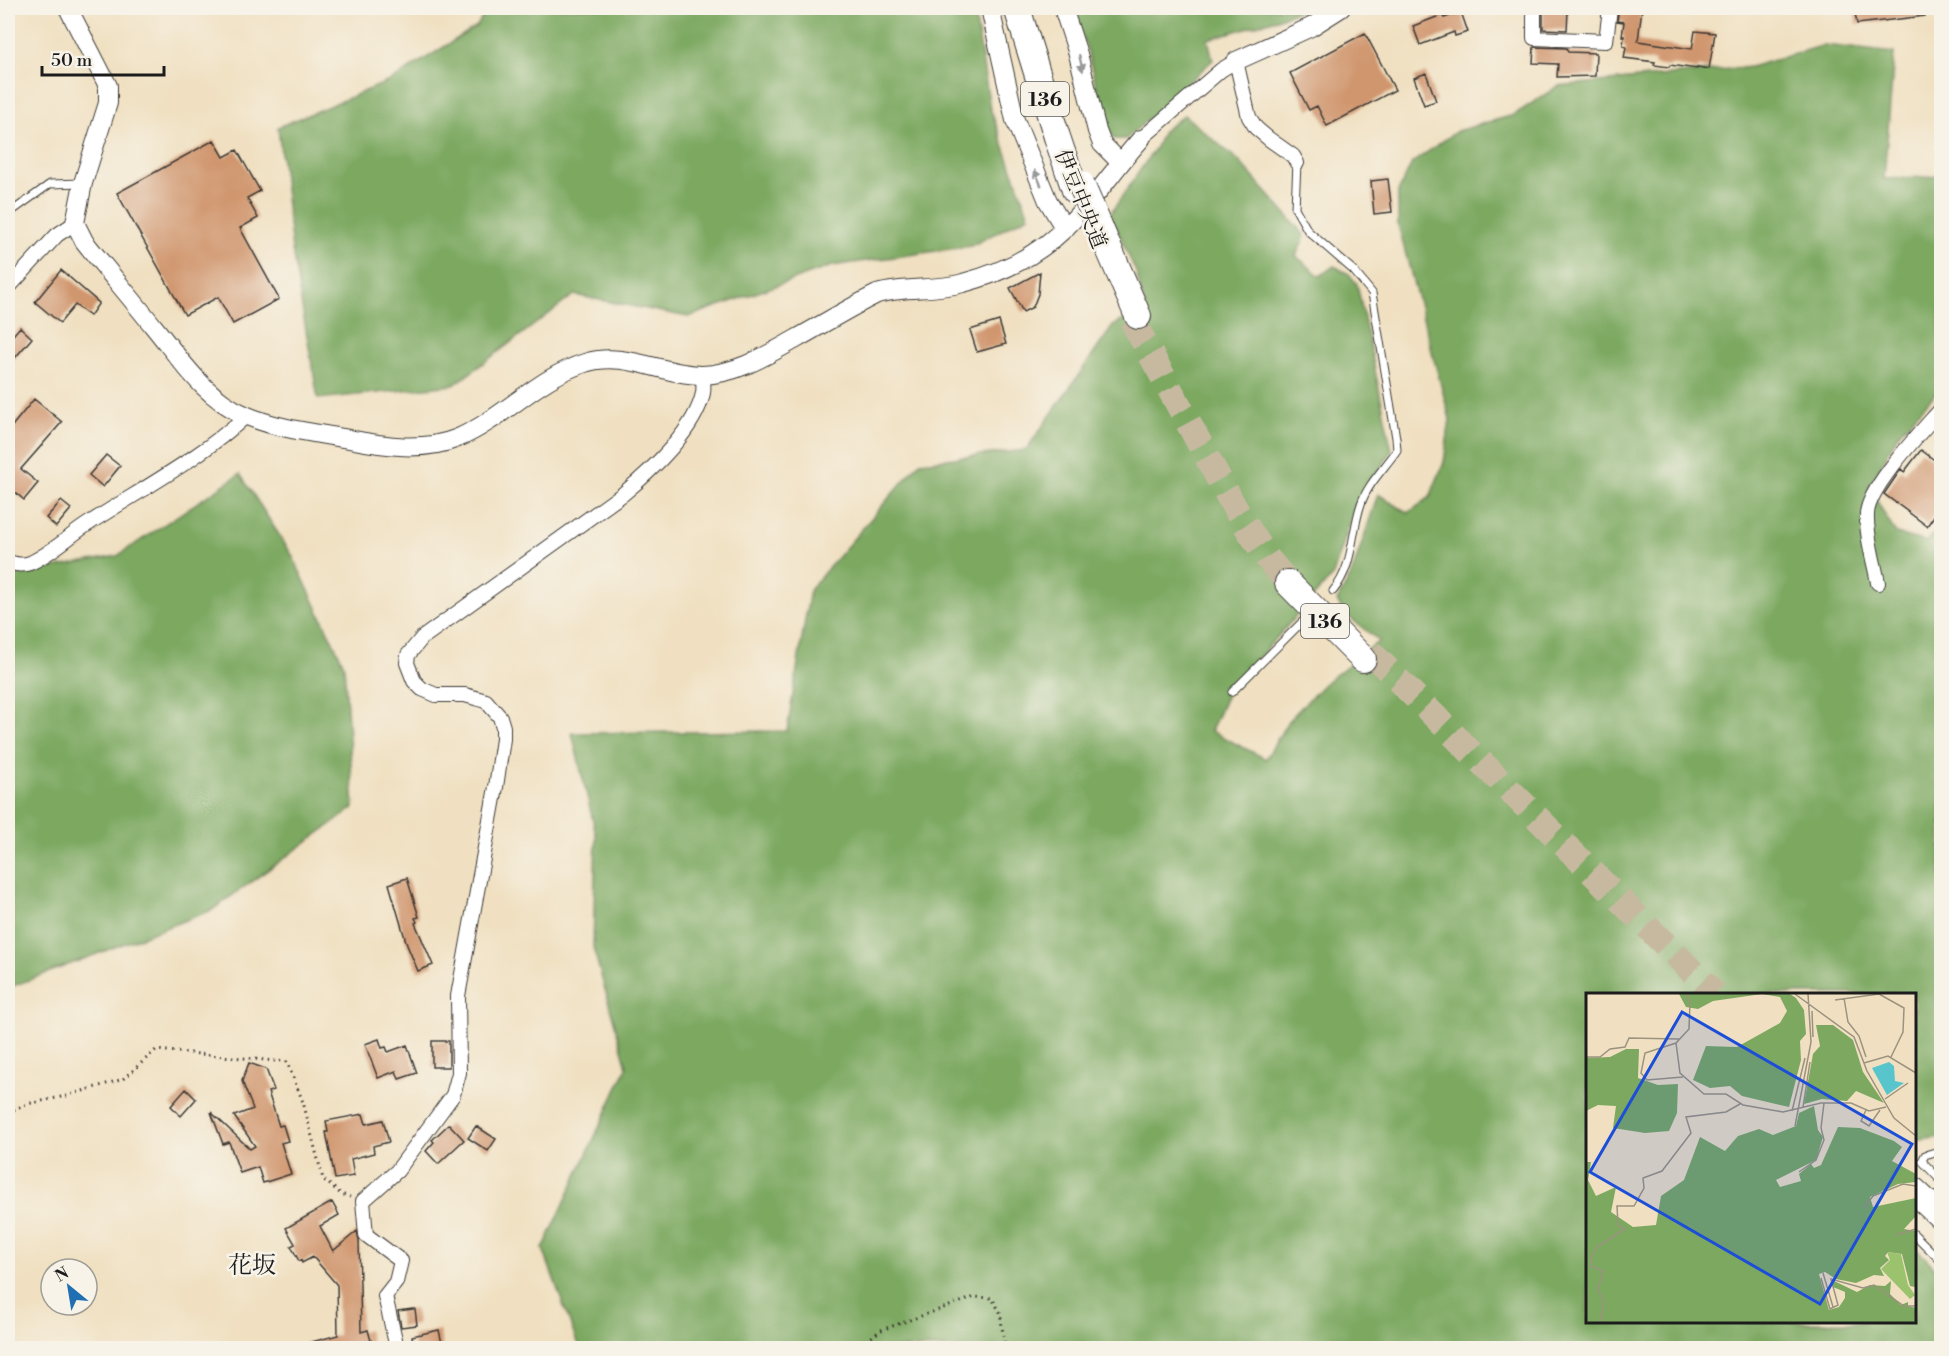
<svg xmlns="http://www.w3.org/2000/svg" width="1949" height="1356" font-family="'Libre Bodoni','Noto Serif JP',serif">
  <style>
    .forest { fill: #7ca860; stroke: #4c623e; stroke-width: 1.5 }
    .building { fill: #d0966e }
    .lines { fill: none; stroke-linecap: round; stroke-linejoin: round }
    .motorway-tunnel { stroke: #c6b9a0; stroke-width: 26; stroke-dasharray: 26 13; stroke-linecap: butt }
    .service-casing { stroke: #3c3935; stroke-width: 9 }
    .minor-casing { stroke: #3c3935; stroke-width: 16 }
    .tertiary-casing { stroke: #3c3935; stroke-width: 20 }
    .motorway-casing { stroke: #3c3935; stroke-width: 28 }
    .path { stroke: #3c3935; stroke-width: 3; stroke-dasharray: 1.5 4.5; stroke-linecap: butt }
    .service { stroke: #fff; stroke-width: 7 }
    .minor { stroke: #fff; stroke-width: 14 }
    .tertiary { stroke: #fff; stroke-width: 18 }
    .motorway { stroke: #fff; stroke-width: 26 }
    .motorway-bridge-casing { stroke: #3c3935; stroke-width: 28; stroke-linecap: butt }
    .motorway-bridge { stroke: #fff; stroke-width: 26 }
    .oneway { fill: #999 }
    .labels { text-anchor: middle; stroke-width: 5; stroke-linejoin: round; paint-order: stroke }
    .shield { fill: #f7f3e8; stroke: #5e5c59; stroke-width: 1.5 }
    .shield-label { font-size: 20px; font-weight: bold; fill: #1c1c1c }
    .street-label { font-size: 21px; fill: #1c1c1c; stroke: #f7f3e8 }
    .quarter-label { font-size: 24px; fill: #1c1c1c; stroke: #f7f3e8 }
    .inset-road { fill: none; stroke: #9b927f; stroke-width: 1.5 }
    .view { fill: #1d4ed8; fill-opacity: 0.15; stroke: #1d4ed8; stroke-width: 3 }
    .inset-edge { fill: none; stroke: #1c1c1c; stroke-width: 3 }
  </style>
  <rect width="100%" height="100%" fill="#f7f3e8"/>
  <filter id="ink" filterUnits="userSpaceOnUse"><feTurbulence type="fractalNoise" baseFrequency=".0167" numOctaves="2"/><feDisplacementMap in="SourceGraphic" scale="12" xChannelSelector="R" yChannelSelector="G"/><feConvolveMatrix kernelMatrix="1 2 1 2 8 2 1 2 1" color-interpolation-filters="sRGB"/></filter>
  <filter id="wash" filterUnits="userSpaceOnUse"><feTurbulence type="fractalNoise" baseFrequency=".008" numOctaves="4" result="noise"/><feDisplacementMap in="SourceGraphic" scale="24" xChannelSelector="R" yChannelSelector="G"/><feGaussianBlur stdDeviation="1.35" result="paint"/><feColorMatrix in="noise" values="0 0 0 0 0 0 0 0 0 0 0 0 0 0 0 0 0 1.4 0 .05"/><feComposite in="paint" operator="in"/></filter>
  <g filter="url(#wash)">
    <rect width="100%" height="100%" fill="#f0e0c1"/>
    <!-- forest -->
    <path class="forest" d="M488,8h486l16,100 39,108 -58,30 -139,20 -144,51 -114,-22 -120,90 -136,14 -26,-149 -14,-123 114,-47 85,-54z
      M1072,8h233l-28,11 -69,20 5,21 -87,79h-12l-9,-17 -18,-73z
      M1825,45l69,8 -10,126 57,-3v212l-42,45 -30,54 27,47 31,8 14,-17v612l-26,4 -1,-147h-326v328h326l1,-75 26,27v74h-1362l-36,-99 84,-182 -34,-120 3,-113 -24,-101 215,-2 23,-142 110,-127 106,-12 87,-124 32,-19 -9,-35 -26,-58 46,-67 7,-16 21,-16 55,46 66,75 -9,20 24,20 14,-10 15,8 8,10 35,167 -35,51 -24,73 -105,117 -17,39 55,28 22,-38 37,-38 54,-42 -35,-28 -7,-12 15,-28 26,-79 30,19 22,-16 14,-35 6,-43 -52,-194v-33l14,-29 45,-32 57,-16 44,-29 192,-19z
      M240,474l52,81 52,110 10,143 -142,102 -204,78v-412l109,-20z"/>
    <g id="blocks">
      <!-- building -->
      <path class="building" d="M1619,8h23l-4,33 54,8 3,-18 20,2 -6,36 -12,-2v2l-27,-4 -1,2 -15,-2 1,-3 -31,-4 2,-11 -3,-1 1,-10h-2l2,-14 -7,-1z
        M1854,8h71v8l-68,8z
        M1543,10l25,1 -1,19 -24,-1z
        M1461,12l7,20 -13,4 -1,-4 -34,13 -7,-19 29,-11 2,3z
        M1365,33l30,57 -68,36 -10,-20 -8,4 -19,-37z
        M1534,47l32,1 2,4 28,1 -1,23 -38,1 1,-13 -25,-1z
        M1426,73l10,28 -12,4 -10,-27z
        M214,140l10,17 13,-7 23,41 -13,7 11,20 -18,10 39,71 -46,25 -15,-27 -33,18 -68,-122z
        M1388,179l4,33 -18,2 -3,-33z
        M61,270l38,33 -9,13 -15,-11 -15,18 -25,-21z
        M1040,272l-2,22 -5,13 -10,5 -13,-24z
        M999,321l7,23 -29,8 -7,-22z
        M20,327l12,11 -24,28v-25z
        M34,399l28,23 -41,47 17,14 -14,17 -16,-14v-55z
        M1921,450l20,15v41l-14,20 -43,-32 17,-25 3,3z
        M106,455l14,11 -17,21 -14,-12z
        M61,501l10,8 -15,18 -10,-9z
        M407,878l12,39 -4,1 2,4 -2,1 18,42 -15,6 -11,-26 -18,-61z
        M379,1039l3,9 4,-1 2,5 19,-7 10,28 -18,6 -3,-8 -18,7 -13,-34z
        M432,1041h17v26h-17z
        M249,1063l17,6 8,21 -6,2 11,34 4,-1 5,16 -7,2 10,31 -28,9 -5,-16 -18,6 -11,-31 -6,2 -12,-32 39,37 5,-3 -21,-30 19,-7 -11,-28z
        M186,1089l10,10 -15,17 -10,-10z
        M363,1114l3,10 17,-4 6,22 -16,4 1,7 -23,6 3,17 -19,3 -9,-47h2l-2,-11z
        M449,1124l15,16 -26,24 -12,-13 8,-9 -2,-2z
        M476,1126l20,13 -8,12 -20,-13z
        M332,1202l7,13 -19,11 13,25 24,-20 2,9 2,92 7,-2 5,18h-69v-4l34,-9 -1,-50 -24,-28 -11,6 -1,-3 -2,1 -8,-15 4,-2 -9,-16z
        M413,1309h2l2,16 -16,2 -3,-16z
        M439,1330l4,18h-29l-2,-12z"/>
    </g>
  </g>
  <g filter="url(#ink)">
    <use href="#blocks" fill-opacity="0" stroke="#3c3935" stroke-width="1.5"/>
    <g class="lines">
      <!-- motorway-tunnel -->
      <path class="motorway-tunnel" d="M1132,320l104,190 32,49 20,24
        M1370,652l345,342"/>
      <defs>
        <path id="service" d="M1297,163l-2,45 13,23 45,39 19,23 24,145 1,12c-12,18 -29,33 -36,54 -10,29 -7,62 -28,87
          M8,214l42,-30 32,-1
          M1232,692l78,-78
          M1942,1150l-17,5 -3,6 20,21
          M1914,1234l28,28"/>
        <path id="minor" d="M1534,8v30l72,3 4,-33
          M1141,139l80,-69 15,-9 13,56 7,11 13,11 24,17 4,7
          M8,288l49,-53 18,-12
          M8,562c7,2 14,4 22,1 22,-10 40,-28 61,-41 51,-33 111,-65 155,-106
          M1878,583c-4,-22 -12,-47 -11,-69 1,-27 56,-84 75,-106
          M397,1348l-12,-52 11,-14 5,-21 -35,-26 -3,-34 34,-30 56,-76 6,-22 -1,-77 38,-209 7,-48v-12l-3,-10 -14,-16 -21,-6h-29l-14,-6 -8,-8 -7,-18 1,-8 14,-17 201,-144c28,-23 73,-65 80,-101 1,-6 0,-12 0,-18"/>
        <path id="tertiary" d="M68,8l40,78v17l-25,80 -8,40 9,18c23,29 47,57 70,86 27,33 51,71 91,88 32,14 70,18 104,24 35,7 75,13 109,-1 45,-19 80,-61 127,-75 40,-13 77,12 117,12 35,-1 65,-20 94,-36 27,-15 53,-31 81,-45 28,-8 58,-3 86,-11 42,-11 81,-31 110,-63 25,-25 44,-55 68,-81
          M990,8l25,112 33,81 17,28
          M1063,8l15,46 19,77 5,13 18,18
          M1236,61l75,-34 30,-19"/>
        <path id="motorway" d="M1017,8l40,129 18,53
          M1109,249l29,67
          M1288,583l75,76
          M1914,1191l28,26"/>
      </defs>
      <!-- service casing -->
      <use href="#service" class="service-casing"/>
      <!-- minor casing -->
      <use href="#minor" class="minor-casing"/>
      <!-- tertiary casing -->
      <use href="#tertiary" class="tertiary-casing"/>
      <!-- motorway casing -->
      <use href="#motorway" class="motorway-casing"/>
      <!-- path -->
      <path class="path" d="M8,1112l19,-8 39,-8 57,-17 33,-29 131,12 16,40 20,77 18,15 9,3
        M857,1348l24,-18 94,-33 17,1 8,14 5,36
        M1275,1348h4"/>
      <!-- service -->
      <use href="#service" class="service"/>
      <!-- minor -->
      <use href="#minor" class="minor"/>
      <!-- tertiary -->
      <use href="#tertiary" class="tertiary"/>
      <!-- motorway -->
      <use href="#motorway" class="motorway"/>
      <defs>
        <path id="motorway-bridge" d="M1081,184l28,65"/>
      </defs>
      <!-- motorway-bridge casing -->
      <use href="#motorway-bridge" class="motorway-bridge-casing"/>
      <!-- motorway-bridge -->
      <use href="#motorway-bridge" class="motorway-bridge"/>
    </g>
    <!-- one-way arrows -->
    <defs><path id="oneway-solid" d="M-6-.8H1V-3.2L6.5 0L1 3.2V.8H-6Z" transform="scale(1.5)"/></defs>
    <g class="oneway">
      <use href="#oneway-solid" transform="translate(1081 63) rotate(77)"/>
      <use href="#oneway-solid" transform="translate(1038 178) rotate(-113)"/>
    </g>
  </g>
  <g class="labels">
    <!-- shield labels -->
    <g class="shield">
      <rect x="1021" y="82" width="48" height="34" rx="4.5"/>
      <rect x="1301" y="604" width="48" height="34" rx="4.5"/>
    </g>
    <g class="shield-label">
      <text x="1045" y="106">136</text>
      <text x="1325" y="628">136</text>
    </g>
    <!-- street labels -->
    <g class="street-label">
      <text transform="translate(1081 199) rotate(68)" y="7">伊豆中央道</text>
    </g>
    <!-- quarter labels -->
    <g class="quarter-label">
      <text x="252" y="1273">花坂</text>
    </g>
  </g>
  <!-- overview -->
  <g transform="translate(1586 993)">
    <rect width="330" height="330" fill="#f0e0c1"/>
    <path d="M301,259l14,2 7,31 7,10 -5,4 -29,-30 9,-9z" fill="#9bc26d"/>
    <path d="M93,1h111l6,4 8,12 2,24 -6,7 1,19 -12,47 -47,-11 -12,-10 -20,2 -17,-8 13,-34 31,1 43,-24 7,-12 -7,-14 -18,-3 -49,7 -15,8 -12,-2zM230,32h17l20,15 10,32 21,31 -28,-12 -9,10 -25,-2 -18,5 9,-50 7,-8zM40,56h13l-1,29 20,7 20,-1 -1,29 -8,18 -24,2 -32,-5 3,-22 -18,-1 -12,6v-53l24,-1zM228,113l4,24 5,7 -7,23 -40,20 4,7 21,-6 -2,-7 12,-10 3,4 7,-3 17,-38 22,1 34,13 8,6 -10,14 24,13v8l-18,2 -28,13 3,10 43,-9v18l-12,13 12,2 -1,56 -5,-1 -8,-32 -14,-2 -3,4 4,4 -9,8 4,8 -10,-1 -18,8 -20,-4 -11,-7 -6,2 10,36 10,-3 6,-9v-6l-12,-5 -1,-7 25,12 13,-7 15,1 6,-5 -1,13 11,11 7,-3v4l8,2v14h-330v-160h5l-3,18 8,16 20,-9 -5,25 22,15 23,-2 5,-29 23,-16 16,-43 25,14 13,-15 21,-7 14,6 23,-9 3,-13z" fill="#7ca860"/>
    <path d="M303,69l5,4 1,15 9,2 -17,12 -15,-27z" fill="#58c5cd"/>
    <path class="inset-road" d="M209,1l59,43 13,34 27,47 22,18M293,1l25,14 -1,24 -12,25M258,5l4,24 11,14 7,21M249,7l44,-6M226,18l1,26M90,50l4,30 24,21h22l17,11 40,7 38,-9h30l18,8 17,-4M0,64h14l10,-8 15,-2 4,-9 50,1M278,70l24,-7 28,17M97,84l-36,3 -6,-7 4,-20 31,-10 13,-14 1,-27 -4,-8M299,106l23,-16M217,114l7,-45M280,117l-5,11 8,5 11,-16M206,118l13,-53M209,133l16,-84 -3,-48M213,179l17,-12 8,-20 -3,-12 3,-25M278,215l9,-12 30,-12 13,2M309,242l21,-6M237,280l10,34M235,285l9,31 8,-4 -7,-26 32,9 11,-3 30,21h12M14,329l4,-20 -6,-12 5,-19 -12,-5v-9l6,-10 28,-18 -7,-4 -1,-19h17l10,-18 -1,-10 19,-7 29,-38 -5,-16 40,-5 14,-8"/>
    <path class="view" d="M96,19l230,132 -92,160 -230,-132z"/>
    <rect width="330" height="330" class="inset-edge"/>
  </g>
  <!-- margin -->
  <rect width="1949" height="1356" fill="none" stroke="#f7f3e8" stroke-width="30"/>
  <!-- north arrow -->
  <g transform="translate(69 1287) rotate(330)"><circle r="28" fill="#f7f3e8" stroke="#9f9d96" stroke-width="1.5"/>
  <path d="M0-4.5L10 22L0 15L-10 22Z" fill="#1f6fb2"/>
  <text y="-9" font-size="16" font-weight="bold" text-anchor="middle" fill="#1c1c1c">N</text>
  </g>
  <!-- scale -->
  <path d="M42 66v9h122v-9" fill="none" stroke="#1c1c1c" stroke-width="3"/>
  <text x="51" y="66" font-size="18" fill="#1c1c1c" stroke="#f7f3e8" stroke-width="4.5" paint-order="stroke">50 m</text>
</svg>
